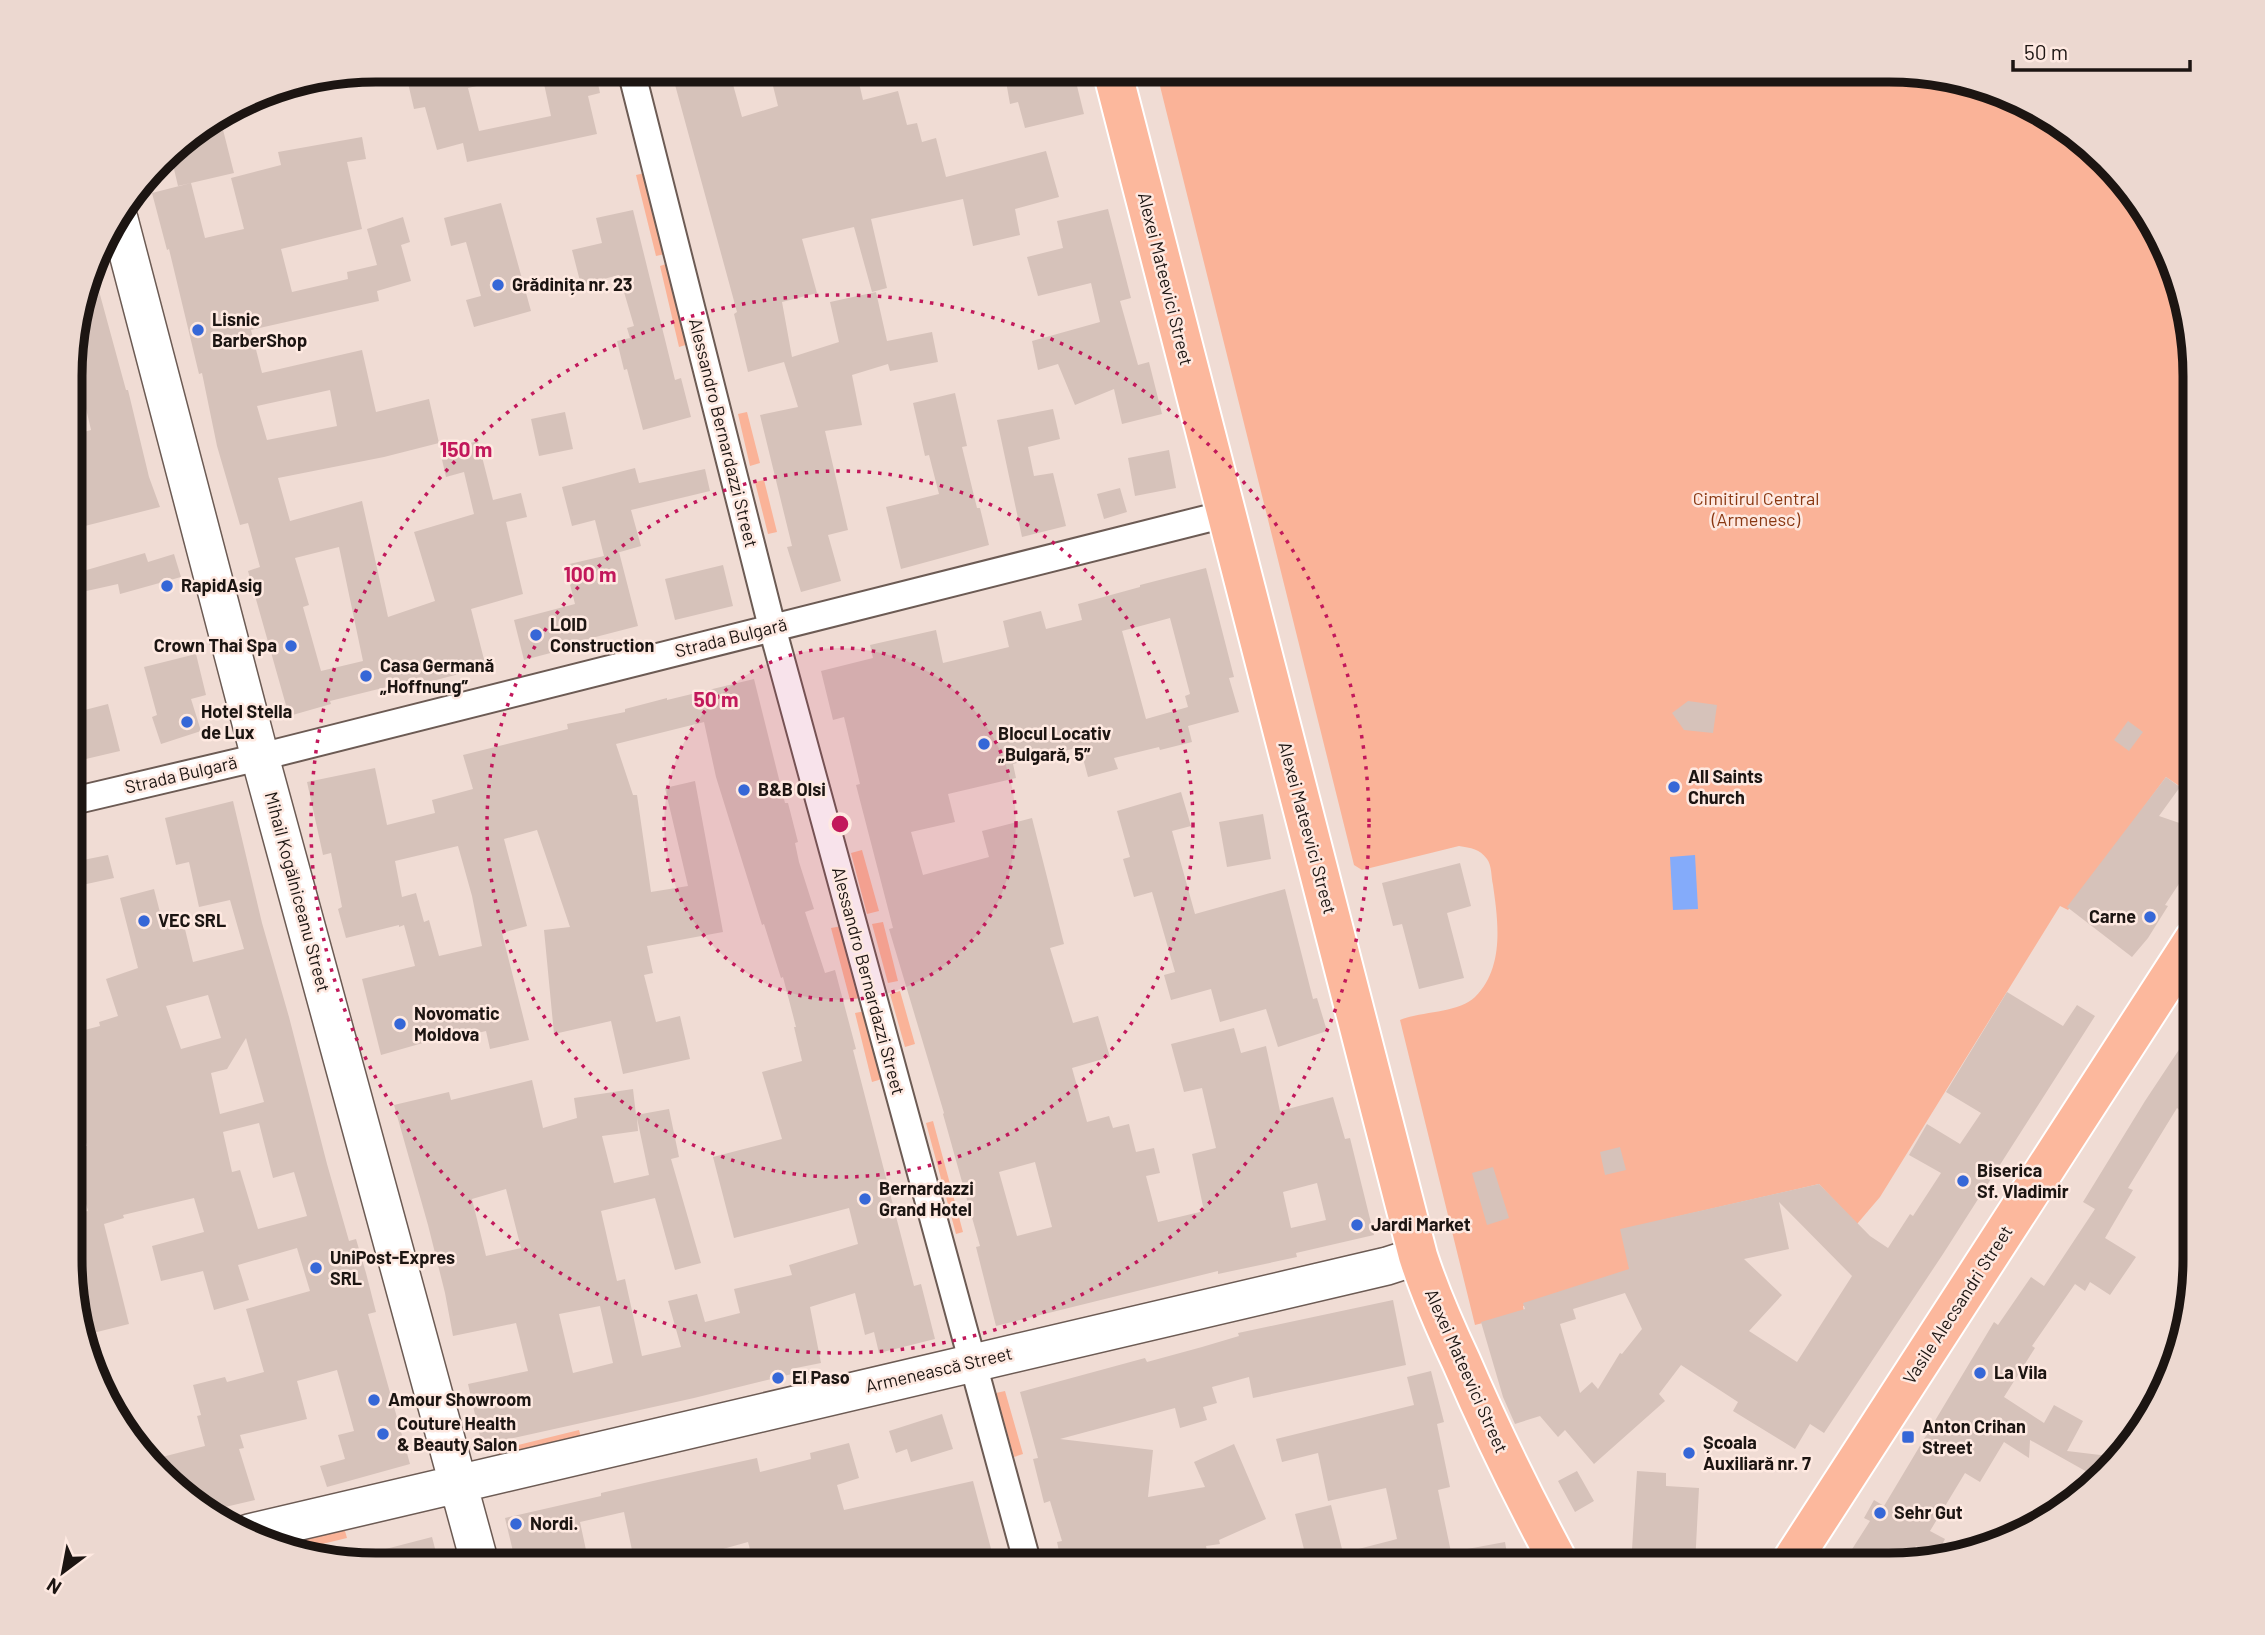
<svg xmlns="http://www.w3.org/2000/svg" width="2265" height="1635" font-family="Barlow,sans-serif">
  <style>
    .green { fill: #fab398 }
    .water { fill: #84abfa }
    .building { fill: #d6c2ba; fill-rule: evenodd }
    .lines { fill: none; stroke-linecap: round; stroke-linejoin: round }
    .minor-casing { stroke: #6c5b54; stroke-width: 30 }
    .secondary-casing { stroke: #6c5b54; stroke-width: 40 }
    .primary-casing { stroke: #fff; stroke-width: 42 }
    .minor { stroke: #fff; stroke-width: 26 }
    .secondary { stroke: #fff; stroke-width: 37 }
    .primary { stroke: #fcb89d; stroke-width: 38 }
    .ring { fill: none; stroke: #c2185b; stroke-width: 3.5; stroke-dasharray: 3.5 7 }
    .poi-dot { fill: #3667d7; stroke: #fee9e1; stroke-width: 2.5 }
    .labels { text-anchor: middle; stroke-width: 5; stroke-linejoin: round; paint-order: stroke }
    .street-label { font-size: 18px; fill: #1c1512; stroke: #fee9e1 }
    .poi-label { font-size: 18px; font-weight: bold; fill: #1c1512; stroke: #fee9e1; text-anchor: start }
    .park-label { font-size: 18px; fill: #893711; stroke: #fee9e1 }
    .rim { fill: none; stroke: #1c1512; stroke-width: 9 }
    .centre { fill: #c2185b; stroke: #fee9e1; stroke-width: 3.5 }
    .ring-label { font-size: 21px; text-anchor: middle; font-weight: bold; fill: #c2185b; stroke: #fee9e1; stroke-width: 5; stroke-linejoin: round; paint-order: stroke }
  </style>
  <rect width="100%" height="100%" fill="#f0dcd4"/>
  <!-- green -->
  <path class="green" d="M1156,70l752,1 98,22 69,41 88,106 31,117v439l-28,-19 -98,133 -8,-4 -180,291 -23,27 -38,-40 -157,36 -25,47 -114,39 1,6 -49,13 -75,-305c22,-9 59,-7 75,-23 30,-30 23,-76 18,-112 -2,-9 -1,-19 -6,-26 -7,-10 -16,-11 -28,-13l-97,24 -8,-5z
    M645,173l20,81 -9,2 -20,-81z
    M669,263l20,81 -10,3 -19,-81z
    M747,412l13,51 -10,3 -12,-52z
    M764,480l13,52 -9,2 -13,-52z
    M862,850l17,61 -12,3 -16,-61z
    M883,922l15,59 -10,2 -16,-59z
    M842,926l20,71 -12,3 -19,-72z
    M900,991l15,53 -10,3 -15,-53z
    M865,1011l17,68 -10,3 -17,-69z
    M933,1121l30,111 -7,2 -30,-111z
    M1005,1391l18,63 -9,3 -18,-64z
    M579,1430l3,11 -81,20 -3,-11z
    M343,1524l4,14 -54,13 -4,-13z"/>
  <!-- water -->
  <path class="water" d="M1695,855l3,54 -25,1 -3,-53z"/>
  <!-- building -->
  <path class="building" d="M405,70h105l1,8 -43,10 11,43 72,-15 -10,-46h54l5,23 -12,3 9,38 -130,28 -4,-19 -26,7 -12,-43 -11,2z
    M671,70h58l13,47 36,-11 -9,-36h87l7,30 35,-9 9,34 10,-2 5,19 14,-4 10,39 100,-26 13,46 -44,12 5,26 -47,11 -10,-47 -92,20 16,69 -15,4 -18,-65 -52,12 15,54 -35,9 10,55 47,-15 -9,-40 46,-10 11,49 45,-9 6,30 -48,9 -2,-7 -36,11 10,50 -37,6 23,99 -20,5 13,46 -40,11 -14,-45 5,-1 -32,-131 38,-8 -14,-45 -36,10 -14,-58 3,-2z
    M1004,70h69l11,44 -59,14 -7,-26 -8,2z
    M220,118l14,55 -56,13 -8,-34 4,-6z
    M362,137l4,22 -19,3 15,67 -81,20 11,43 56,-13 -1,-7 30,-7 -10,-36 36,-12 7,25 -9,3 10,36 -34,10 2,10 -128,29 11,43 100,-23 14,62 53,-13 10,44 -55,14 -106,21 12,43 72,-20 26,116 47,-16 -21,-69 60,-18 -10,-42 -18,5 -6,-26 38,-10 15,59 28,-7 6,24 -21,5 17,72 -52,15 15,58 -73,19 -2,-5 -81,20 1,3 -42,12 -41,-145 12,-4 -12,-44 -8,2 -23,-79 -15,-73 -3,1 -30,-125 -2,1 -15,-57 39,-10 14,55 39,-9 -13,-51 50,-13 -3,-13zM330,390l7,36 -70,14 -10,-34zM339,547l24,114 -42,10 -18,-64 6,-2 -14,-47z
    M501,203l30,108 -57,16 -8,-27 15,-4 -15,-54 -15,4 -7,-28z
    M1108,209l23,89 -11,3 18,64 11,-3 13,52 -40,10 -8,-35 -39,16 -17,-41 -20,6 -6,-29 68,-19 -9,-39 -53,13 -11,-39 36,-9 -6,-27z
    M633,210l42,170 6,-2 10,39 -48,13 -16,-61 -3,1 -7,-29 13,-3 -3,-10 7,-2 -15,-51 -38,10 -9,-35 30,-7 -6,-25z
    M93,269l33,121h2l21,87 11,30 -87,22v-94l18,-5 -9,-39 -9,2v-56z
    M955,393l12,53 -5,1 15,61h3l9,37 -88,24 -15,-62 53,-13 -10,-39 -4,1 -12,-53z
    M1053,409l7,30 -32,8 6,29 19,-3 13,53 -44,11 -25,-117z
    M565,412l8,37 -34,7 -8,-37z
    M1169,450l7,38 -41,8 -7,-38z
    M635,468l4,15 66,-14 5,22 -79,19 10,36 -28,8 6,-2 19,74 -81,21 1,4 -34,9 -10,-40 61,-16 -10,-39 39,-9 -9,-36 -23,6 -10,-39z
    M1120,488l7,24 -23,7 -7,-25z
    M145,553l3,9 26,-8 7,23 -61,17 -2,-10 -45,10v-20z
    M723,565l10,41 -58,14 -10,-41z
    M1206,568l28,109 -5,1 10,34 -51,14 4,16 -32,8 -1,-3 -45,11 4,11 -30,8 -8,-30 -67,17 3,14 -68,16 7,28 -44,10 12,43 66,-18 -7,-26 50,-13 32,126 -14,4 23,75 25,-7 12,41 -38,11 15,54 22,-6 4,12 16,-4 7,28 18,-4 6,25 -14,3 12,46 46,-11 -12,-57 24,-6 -14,-60 -18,4 -13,-48 63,-16 7,25 25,-7 14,65 53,-14 12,42 5,-1 24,97 -78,18 1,4 -79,17v-3l-222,55 -20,-79 4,-1 -37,-132 1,-1 -55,-184 4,-1 -37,-143 4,-1 -16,-67 -11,3 -12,-49 52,-13 -3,-13 66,-15 7,33 66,-16 -6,-26 38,-10 5,18 36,-9 -4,-16 62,-17v-2zM1170,618l20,76 -5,2 3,11 -42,12 -24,-88zM1035,1162l17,65 -35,9 -18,-64zM1317,1183l9,37 -35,8 -8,-36z
    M196,654l10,41 -15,4 10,32 -40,13 -9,-27 5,-2 -13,-48z
    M754,679l31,124h3l10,39 -3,1 4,19 15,47 -9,3 20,61 10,-3 21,79 -3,1 61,236 7,-2 14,55 -56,14 -5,-21 -9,3 -10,-42 -45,14 11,56 -30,6 1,5 -98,24 -212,47 -14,-61 60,-13 -12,-48 -63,13 -8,-43 -17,-68 -34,-120 55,-13 2,8 81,-20 11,48 34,-10 -3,-20 59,-9 3,26 33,-6 10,48 -8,2 30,104 -26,7 -20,-72 -54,13 16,70 8,-2 17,77 39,-9 -13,-46 29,-7 8,28 35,-9 -6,-24 58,-14 -3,-10 69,-21 -9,-36 -115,30 -21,-81 69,-18 -20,-67 40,-11 -8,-34h2l-13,-50 -2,1 -17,-54 -2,1 -46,-148 -12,-55 -88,22 17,51h4l14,97 37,-6 -23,-98 30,-7 28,151 -76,14 6,27 -9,2 12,47 24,-6 10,43 -67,15 -12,-53 -57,13 -10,-104 26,-3 -33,-97 -33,9 23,87 -25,7 27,107 -39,9 -4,-18 -38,9 -1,-4 -66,19 -19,-76 53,-13 -11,-41 -5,2v-2l-53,13 -8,-29 4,-2 -11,-54 -8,2 -16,-73 68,-14 12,57 48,-12 -3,-13 41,-11 -10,-34 105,-26 -1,-5 58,-12v-3l42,-11v2zM458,846l14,50 10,50 -43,10 -10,-36 -5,2 -8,-29 -14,4 -7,-36zM637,1118l12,57 -35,8 -12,-47 36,-5zM506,1189l15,59 -35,8 -14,-57zM600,1306l13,57 -40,10 -14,-59z
    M1688,701l29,4 -4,28 -29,-3 -12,-17z
    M108,704l12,47 -47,11v-49z
    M2128,721l15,11 -14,19 -15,-11z
    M2166,777l14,10 -21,29 35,12v33l-29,44 3,1 -20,32 -16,19 -65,-50z
    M1181,792l10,34 -19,5 23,83 90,-25 28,110 4,-1 10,33 -49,16 -12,-38 -46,13 -9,-33 -40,11 -7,-25 11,-3 -23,-80 -18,5 -11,-38 7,-2 -13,-46z
    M233,801l29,122 27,94 38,147 22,77 7,-2 10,34 10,39 -8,2 42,150 -83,23 -7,-21 25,-7 -7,-24 16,-4 -17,-61 -40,11 10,38 -67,16 4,13 -5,1 16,51 -47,11 -18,-10 -23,-26 -5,-18 43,-11 -8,-30 4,-1 -8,-30 32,-8 2,5 37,-10 -18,-63 64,-18 -13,-43 -59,17 11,35 -35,10 -11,-39 -42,10 -9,-35 52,-14 -10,-34 -71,17 1,3 -20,6 25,100 -44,11 -12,-37v-84l15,-3 -15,-56v-5l14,-4 -14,-51v-62l27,-7 -1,-4 19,-6 -12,-37 32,-11 -18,-70 34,-9 9,35 20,-3 10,41 51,-13 -14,-49 -31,7 -10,-45 -13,3 -11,-47zM208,995l13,43 -40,11 -15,-43zM246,1038l18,64 -44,12 -9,-41 16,-4zM259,1123l14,55 21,-6 13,44 -49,13 -18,-59 -8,2 -9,-40z
    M1263,814l8,45 -44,8 -8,-45z
    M108,855l6,23 -41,9v-25z
    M1460,863l11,43 -24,7 17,65 -45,11 -17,-65 -9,2 -11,-43z
    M2007,992l56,34 14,-21 18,11 -152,238 -119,179 -14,-9 -15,25 -62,-38 5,-9 -57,-37 -22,29 6,7 -71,63 -29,-34 -7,7 -18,-21 -25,8 -12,-27 -22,-75 44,-13 -2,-6 106,-34 -9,-40 199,-45 51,52 18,12 22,-34 3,2 28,-43 -32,-18 18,-31 33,20 21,-31 -35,-21zM1779,1202l73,74 -55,86 -48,-31 33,-36 -38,-36 45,-10zM1625,1293l17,36 -20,25 -2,-1 -22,36 -6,-7 -12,11 -20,-69 16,-5 -3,-10z
    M2194,1027v67l-12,18 -5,-4 -49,80 5,2 -28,48 31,19 -26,38 -20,-13 -5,9 -10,-7 -43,62 3,2 -31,49 40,26 10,-18 29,16 -16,30 50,6 -20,17 -8,-1 -59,-33 -1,18 -25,-16 -24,40 -15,-9 -35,58 15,8 -8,15 -5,1 -16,-9 -9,15 -18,4h-47l28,-44 -6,-3 10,-18 10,6 110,-184 4,3 33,-48 13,9 51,-77 -12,-7 62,-101z
    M1620,1147l6,23 -21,5 -5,-23z
    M1493,1167l16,51 -22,7 -15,-52z
    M1393,1300l13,65 -153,33 -4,-21 -37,10 5,16 -14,4 4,13 -27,8 -5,-20 -115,31 93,11 -5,47 57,-10 -11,-25 40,-18 32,75 -47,21 1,4 -14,2 4,19h-53l-1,-5 -27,5h-67l-5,-23 5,-1 -12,-40 -6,2 -11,-44 5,-1 -18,-66 125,-34 2,4 55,-15 37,-11 -1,-3z
    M1431,1371l13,51 -7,2 13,63 -12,3 13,62 54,-10 4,23h-201l-13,-51 36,-9 12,48 54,-14 -11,-51 -58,13 -10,-48 -36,9 -6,-23 138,-34 -7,-28z
    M942,1414l11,35 -42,13 -4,-13 -11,4 -7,-22z
    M849,1443l10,35 -22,7 7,25 129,-29 21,79 -20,5h-144l-3,-12 -49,12h-24l-6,-23 -36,10 3,13 -43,-1 -2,-12 -36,8 -10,-48 -44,10 9,42h-73l-11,-46 96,-22v-3l52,-12 104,-23 3,14 51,-13 -1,-6z
    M1577,1471l17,30 -19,11 -17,-31z
    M1637,1471l29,2v13l33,2 -4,77h-64z
    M432,1537l7,27 -88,-1v-5z"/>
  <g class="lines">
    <defs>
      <path id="minor" d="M631,70l141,557 256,938
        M73,801l187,-44 966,-243"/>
      <path id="secondary" d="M119,219l141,538 220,807
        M249,1533l1138,-267 31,-10"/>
      <path id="primary" d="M1112,70l306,1186c12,37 27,71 43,105 30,70 63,137 99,204
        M1789,1565l405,-626"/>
    </defs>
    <!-- minor casing -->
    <use href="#minor" class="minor-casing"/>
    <!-- secondary casing -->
    <use href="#secondary" class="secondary-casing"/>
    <!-- primary casing -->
    <use href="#primary" class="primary-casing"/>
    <!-- minor -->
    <use href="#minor" class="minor"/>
    <!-- secondary -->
    <use href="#secondary" class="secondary"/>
    <!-- primary -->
    <use href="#primary" class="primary"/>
  </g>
  <!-- distance rings -->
  <circle cx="840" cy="824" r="176" fill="#c2185b" fill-opacity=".12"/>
  <g class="ring">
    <circle cx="840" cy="824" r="176"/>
    <circle cx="840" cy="824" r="353"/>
    <circle cx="840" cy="824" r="529"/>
  </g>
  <!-- markers -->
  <g class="poi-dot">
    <circle cx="498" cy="285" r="7"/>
    <circle cx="198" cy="330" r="7"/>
    <circle cx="167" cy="586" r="7"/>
    <circle cx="536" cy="635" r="7"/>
    <circle cx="291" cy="646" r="7"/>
    <circle cx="366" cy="676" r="7"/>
    <circle cx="187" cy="722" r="7"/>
    <circle cx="984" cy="744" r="7"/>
    <circle cx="1674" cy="787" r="7"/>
    <circle cx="744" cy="790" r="7"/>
    <circle cx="2150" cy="917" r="7"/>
    <circle cx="144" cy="921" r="7"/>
    <circle cx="400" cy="1024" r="7"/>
    <circle cx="1963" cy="1181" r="7"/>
    <circle cx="865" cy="1199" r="7"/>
    <circle cx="1357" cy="1225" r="7"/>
    <circle cx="316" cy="1268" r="7"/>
    <circle cx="1980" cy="1373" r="7"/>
    <circle cx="778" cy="1378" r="7"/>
    <circle cx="374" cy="1400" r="7"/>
    <circle cx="383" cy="1434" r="7"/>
    <rect x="1901" y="1430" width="14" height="14" rx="3.5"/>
    <circle cx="1689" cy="1453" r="7"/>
    <circle cx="1880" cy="1513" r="7"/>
    <circle cx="516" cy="1524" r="7"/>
  </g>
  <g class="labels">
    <!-- street labels -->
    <g class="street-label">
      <text transform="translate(1165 279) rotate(76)" y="6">Alexei Mateevici Street</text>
      <text transform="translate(723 433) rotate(76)" y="6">Alessandro Bernardazzi Street</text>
      <text transform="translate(731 638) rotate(-14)" y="6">Strada Bulgară</text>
      <text transform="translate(181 775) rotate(-13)" y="6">Strada Bulgară</text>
      <text transform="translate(1307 828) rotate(75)" y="6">Alexei Mateevici Street</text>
      <text transform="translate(297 892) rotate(75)" y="6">Mihail Kogălniceanu Street</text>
      <text transform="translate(868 981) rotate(75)" y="6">Alessandro Bernardazzi Street</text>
      <text transform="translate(1958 1305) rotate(-57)" y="6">Vasile Alecsandri Street</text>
      <text transform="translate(939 1370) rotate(-13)" y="6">Armenească Street</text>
      <text transform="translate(1466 1371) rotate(66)" y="6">Alexei Mateevici Street</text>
    </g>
    <!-- poi labels -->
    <g class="poi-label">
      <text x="512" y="291">Grădinița nr. 23</text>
      <text x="212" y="326">Lisnic<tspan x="212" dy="21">BarberShop</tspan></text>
      <text x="181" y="592">RapidAsig</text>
      <text x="550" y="631">LOID<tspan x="550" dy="21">Construction</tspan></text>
      <text x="277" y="652" text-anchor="end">Crown Thai Spa</text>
      <text x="380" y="672">Casa Germană<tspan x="380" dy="21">„Hoffnung”</tspan></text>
      <text x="201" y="718">Hotel Stella<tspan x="201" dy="21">de Lux</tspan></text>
      <text x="998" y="740">Blocul Locativ<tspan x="998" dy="21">„Bulgară, 5”</tspan></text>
      <text x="1688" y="783">All Saints<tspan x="1688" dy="21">Church</tspan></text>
      <text x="758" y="796">B&amp;B Olsi</text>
      <text x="2136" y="923" text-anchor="end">Carne</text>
      <text x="158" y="927">VEC SRL</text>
      <text x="414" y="1020">Novomatic<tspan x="414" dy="21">Moldova</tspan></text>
      <text x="1977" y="1177">Biserica<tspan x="1977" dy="21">Sf. Vladimir</tspan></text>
      <text x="879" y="1195">Bernardazzi<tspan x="879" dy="21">Grand Hotel</tspan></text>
      <text x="1371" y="1231">Jardi Market</text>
      <text x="330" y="1264">UniPost-Expres<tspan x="330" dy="21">SRL</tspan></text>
      <text x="1994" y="1379">La Vila</text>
      <text x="792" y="1384">El Paso</text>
      <text x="388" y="1406">Amour Showroom</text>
      <text x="397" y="1430">Couture Health<tspan x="397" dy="21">&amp; Beauty Salon</tspan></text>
      <text x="1922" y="1433">Anton Crihan<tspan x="1922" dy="21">Street</tspan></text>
      <text x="1703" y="1449">Școala<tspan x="1703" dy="21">Auxiliară nr. 7</tspan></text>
      <text x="1894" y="1519">Sehr Gut</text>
      <text x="530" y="1530">Nordi.</text>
    </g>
    <!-- park labels -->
    <g class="park-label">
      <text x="1756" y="505">Cimitirul Central<tspan x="1756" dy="21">(Armenesc)</tspan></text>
    </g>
  </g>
  <!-- crop -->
  <path d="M0 0H2265V1635H0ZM376 82H1889A294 294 0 0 1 2183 376V1259A294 294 0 0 1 1889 1553H376A294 294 0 0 1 82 1259V376A294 294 0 0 1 376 82Z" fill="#ecd8d0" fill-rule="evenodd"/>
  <path class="rim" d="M376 82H1889A294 294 0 0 1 2183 376V1259A294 294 0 0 1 1889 1553H376A294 294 0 0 1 82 1259V376A294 294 0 0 1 376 82Z"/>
  <circle cx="840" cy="824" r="10" class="centre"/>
  <g class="ring-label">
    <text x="466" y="457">150 m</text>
    <text x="590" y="582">100 m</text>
    <text x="716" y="707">50 m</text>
  </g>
  <!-- north arrow -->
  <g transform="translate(63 1572) rotate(212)" stroke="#fee9e1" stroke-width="5" paint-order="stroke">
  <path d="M0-5L12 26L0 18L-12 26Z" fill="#1c1512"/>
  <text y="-10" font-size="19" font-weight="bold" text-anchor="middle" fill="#1c1512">N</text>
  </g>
  <!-- scale -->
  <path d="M2013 60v10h177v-10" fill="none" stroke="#1c1512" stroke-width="3.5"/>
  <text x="2024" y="60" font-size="21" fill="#1c1512" stroke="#fee9e1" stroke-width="5" paint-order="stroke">50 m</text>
</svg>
